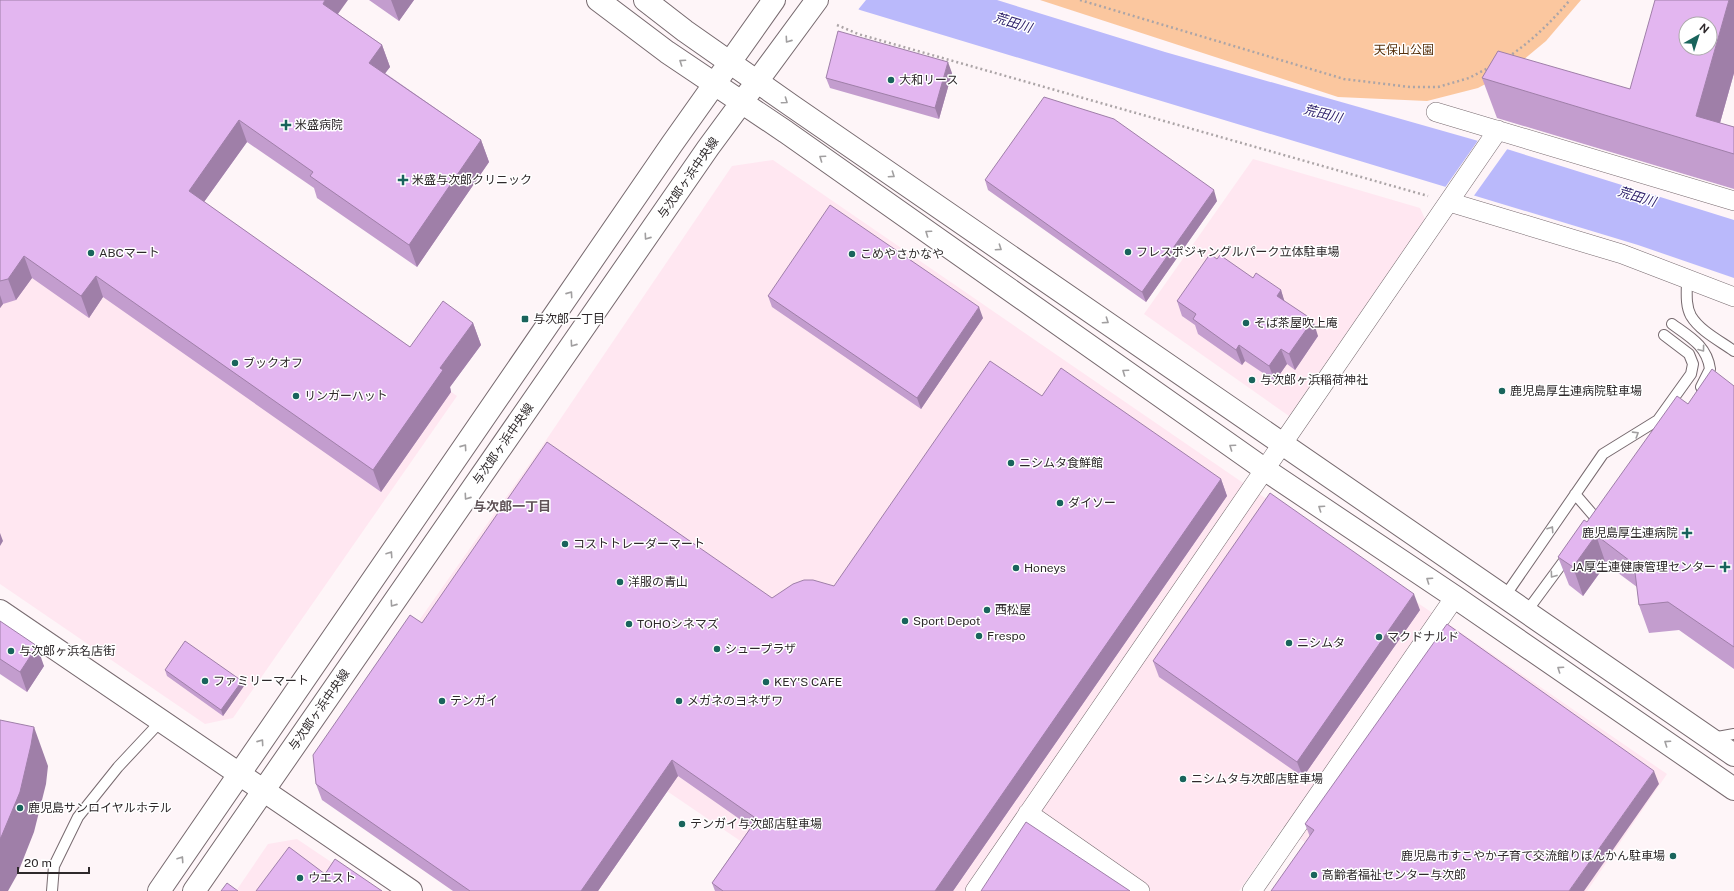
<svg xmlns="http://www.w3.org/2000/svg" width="1734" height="891" font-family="'Public Sans','Noto Sans JP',sans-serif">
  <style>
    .built { fill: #ffe7f1 }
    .green { fill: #fbc79f }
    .water { fill: #bab9fb }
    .pier { fill: #fef5f8 }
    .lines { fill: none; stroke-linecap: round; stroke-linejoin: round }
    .service-casing { stroke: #776a6f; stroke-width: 12 }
    .minor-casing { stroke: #776a6f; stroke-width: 20 }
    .tertiary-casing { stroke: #776a6f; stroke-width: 24 }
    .path { stroke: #aca5a7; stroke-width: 2.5; stroke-dasharray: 2 3; stroke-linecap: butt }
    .service { stroke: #fff; stroke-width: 10 }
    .minor { stroke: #fff; stroke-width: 19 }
    .tertiary { stroke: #fff; stroke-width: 22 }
    .wall { fill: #c39dce }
    .shaded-wall { fill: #9f7fa8 }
    .building { fill: #e3b6f0; stroke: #9f7fa8; fill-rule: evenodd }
    .oneway { stroke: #a19fa0 }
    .poi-dot { fill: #19645c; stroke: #fff; stroke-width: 1.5 }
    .labels { text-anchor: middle; stroke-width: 3; stroke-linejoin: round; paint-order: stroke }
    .park-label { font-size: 12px; fill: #56300b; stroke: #fff }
    .poi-label { font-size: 12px; fill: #2e292b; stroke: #fff; text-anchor: start }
    .street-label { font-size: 12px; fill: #2e292b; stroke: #fff }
    .water-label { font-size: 13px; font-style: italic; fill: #2e216b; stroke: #fff }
    .neighbourhood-label { font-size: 13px; font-weight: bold; fill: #5f5357; stroke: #fff }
  </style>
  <rect width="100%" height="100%" fill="#fef5f8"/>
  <!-- built -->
  <path class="built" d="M0,104l96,39 361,253 -224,322 -28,6 -205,-140z
    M1253,159l167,49 5,11 -136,197 -145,-102z
    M773,160l894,614 -80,117h-210l-94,-64 -44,64h-425l-396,-269 122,-173 192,-283z
    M297,839l46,31 -15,21h-92l32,-47z"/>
  <!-- green -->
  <path class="green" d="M1040,0h541l-35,41 -36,30 -32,17 -51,13 -89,-4z"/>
  <!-- water -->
  <path class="water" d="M839,0h158l168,52 345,98 224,70v58l-96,-33 -778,-235z"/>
  <!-- pier -->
  <path class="pier" d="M837,0h29l-9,11z
    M1479,139l29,9 -35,49 -29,-8z"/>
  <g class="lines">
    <defs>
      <path id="service" d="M1687,279c0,12 -2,26 4,37 9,15 29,25 43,35
        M1672,324c18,13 35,22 38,45l-9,18
        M1575,494l25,29
        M1505,596l98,-142 55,-34 33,-46 2,-10 -4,-10 -25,-19
        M1527,611l42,-57
        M1712,738l22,-4
        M52,891l2,-25 24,-49 40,-50 43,-46"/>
      <path id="minor" d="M1436,112l298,89
        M1449,202l173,52 112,43
        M1028,813l112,78
        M975,891l523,-761
        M1252,891l203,-294"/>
      <path id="tertiary" d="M598,0l69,52 119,80 478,337 191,128 279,192
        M645,0l40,31 107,75 942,649
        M0,611l411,280
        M159,891l513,-747 102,-144
        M194,891l514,-743 109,-148"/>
    </defs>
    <!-- service casing -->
    <use href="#service" class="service-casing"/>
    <!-- minor casing -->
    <use href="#minor" class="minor-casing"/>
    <!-- tertiary casing -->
    <use href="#tertiary" class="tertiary-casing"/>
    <!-- path -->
    <path class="path" d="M1080,0l264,79 66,8h28l31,-9 23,-12
      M837,25l21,9 570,162
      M1508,57c24,-16 43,-35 62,-57"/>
    <!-- service -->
    <use href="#service" class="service"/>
    <!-- minor -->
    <use href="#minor" class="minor"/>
    <!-- tertiary -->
    <use href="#tertiary" class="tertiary"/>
  </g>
  <!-- wall -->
  <path class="wall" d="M0,0l338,14 44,31 8,22 -5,6 96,67 8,22 -72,105 -100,-69 -3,-10 -67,-46 -43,60 206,145 63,-24 8,22 -31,42 1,5 -70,100 -278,-195 -14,21 -57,-40 -16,22 -13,4 -3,4z
    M369,0h45l-15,21z
    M1734,0v73l-14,50 14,4v62l-237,-71 -15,-40 148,11z
    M952,73l-13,46 -109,-31 -4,-10z
    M985,180l232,21 -71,101 -158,-112z
    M1217,259l36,19 28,12 3,11 34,35 -23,34 -8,-6 -12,17 -30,-20 -3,4 -44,-31 -3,-9 -13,-9 -5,-15z
    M768,296l215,22 -62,91 -149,-102z
    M1734,386v283l-55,-39 -30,3 -10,-28 -2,-18 -31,-23 -23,32 -14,-11 -11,-28 29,-35 101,-118z
    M1042,396l179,83 6,17 -274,395h-238l-3,-8 39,-56 -73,-51 -80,115h-145l-131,-91 -6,-16 106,-161 350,-25 62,-12z
    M1420,610l-117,167 -144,-100 -6,-16z
    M0,621l44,45 -17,26 -27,-18z
    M165,670l77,11 2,5 -21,30 -56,-40z
    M1659,784l-349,53 -5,-13z"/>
  <!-- shaded-wall -->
  <path class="shaded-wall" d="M325,0h23l-18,25 -7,-21z
    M391,0h23l-15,21z
    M1729,0h5v73l-21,75 -17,-32z
    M382,45l8,22 -13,17 -8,-21z
    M948,62l4,11 -13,46 -4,-11z
    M239,120l8,22 -51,71 -7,-22z
    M481,140l8,22 -72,105 -8,-22z
    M1214,190l3,11 -71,101 -4,-10z
    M24,256l8,22 -16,22 -8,-21z
    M96,276l7,21 -14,21 -8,-22z
    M1281,290l5,16 -9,-10z
    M0,295l3,9 -3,4z
    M979,307l4,11 -62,91 -4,-11z
    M1313,320l5,16 -23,34 -6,-16z
    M473,323l8,22 -31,42 1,5 -70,100 -8,-22 67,-102z
    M1239,345l6,16 -3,4 -6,-15z
    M1281,349l6,15 -12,17 -6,-15z
    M1221,479l6,17 -274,395h-18z
    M0,533l3,8 -3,5z
    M1596,535l10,29 -23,32 -10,-29z
    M1414,594l6,16 -117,167 -6,-15z
    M37,646l7,20 -17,26 -7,-20z
    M242,681l2,5 -21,30 -2,-6z
    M34,727l14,39 -2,18 -12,48 -17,43 -9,16h-8v-52z
    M672,760l6,16 -80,115h-17z
    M1654,771l5,13 -75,107h-15z"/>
  <!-- building -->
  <path class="building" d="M0,0h325l-2,4 59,41 -13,18 112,77 -72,105 -99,-69 3,-4 -74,-52 -50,71 221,156 33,-46 30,22 -33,45 3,2 -70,100 -277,-194 -15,20 -57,-40 -16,23 -8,2z
    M1655,0h74l-33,116 38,11v27l-252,-76 16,-27 132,38zM1686,24h24v24h-24z
    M838,31l110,31 -13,46 -109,-30z
    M1044,97l70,22 100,71 -72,102 -157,-112z
    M830,205l149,102 -62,91 -149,-102z
    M1210,254l7,5 3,-4 33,23 3,-5 25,17 -4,6 36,24 -24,34 -8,-5 -12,17 -30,-21 -3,5 -43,-31 3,-5 -19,-13z
    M990,361l52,35 19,-28 160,111 -286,412h-212l-11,-8 45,-64 -85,-59 -91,131h-111l-154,-107 -3,-29 97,-140 12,8 125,-181 225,156 21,-14 11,-4h9l21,6z
    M1712,369l22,17v261l-66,-45 -29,3 -5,-41 -38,-29 -23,32 -15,-10 26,-37 3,2 90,-126 11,8z
    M1270,493l144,101 -117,168 -144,-101z
    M0,621l37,25 -17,26 -20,-13z
    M1447,624l207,147 -85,120h-298l43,-61 -9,-6z
    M185,641l57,40 -21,29 -56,-40z
    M0,720l34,7 -3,18 -11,47 -18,43 -2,4z
    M1026,822l104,69h-149z
    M289,847l36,27 10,-15 47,32h-126z
    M227,883l11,8h-17z"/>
  <!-- one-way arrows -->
  <defs><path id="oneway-chevron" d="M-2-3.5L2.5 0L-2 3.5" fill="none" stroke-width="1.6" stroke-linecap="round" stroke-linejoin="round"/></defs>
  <g class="oneway">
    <use href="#oneway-chevron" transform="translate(788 40) rotate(125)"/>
    <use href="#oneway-chevron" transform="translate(682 62) rotate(-146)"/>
    <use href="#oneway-chevron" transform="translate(785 101) rotate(35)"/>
    <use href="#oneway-chevron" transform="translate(822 158) rotate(-145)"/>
    <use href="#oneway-chevron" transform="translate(892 175) rotate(34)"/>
    <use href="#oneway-chevron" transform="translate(928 233) rotate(-145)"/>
    <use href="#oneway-chevron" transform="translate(647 237) rotate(125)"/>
    <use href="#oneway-chevron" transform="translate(999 248) rotate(34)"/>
    <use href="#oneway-chevron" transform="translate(570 294) rotate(-55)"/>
    <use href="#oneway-chevron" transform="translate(1106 321) rotate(34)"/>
    <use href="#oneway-chevron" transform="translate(573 344) rotate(125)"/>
    <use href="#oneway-chevron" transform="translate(1702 349) rotate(53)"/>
    <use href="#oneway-chevron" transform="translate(1125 372) rotate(-145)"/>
    <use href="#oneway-chevron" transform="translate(1636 434) rotate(-32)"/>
    <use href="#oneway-chevron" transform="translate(464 447) rotate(-55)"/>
    <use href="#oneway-chevron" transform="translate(1232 447) rotate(-145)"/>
    <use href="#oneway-chevron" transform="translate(467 497) rotate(125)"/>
    <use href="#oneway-chevron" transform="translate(1321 508) rotate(-146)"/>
    <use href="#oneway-chevron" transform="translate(1551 529) rotate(-56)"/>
    <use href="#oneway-chevron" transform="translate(390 554) rotate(-56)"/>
    <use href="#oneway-chevron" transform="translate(1553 575) rotate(126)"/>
    <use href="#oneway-chevron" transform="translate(1429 580) rotate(-146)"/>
    <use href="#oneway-chevron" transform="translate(393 604) rotate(125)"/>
    <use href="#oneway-chevron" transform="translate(1560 669) rotate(-146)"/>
    <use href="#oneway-chevron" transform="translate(261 742) rotate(-55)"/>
    <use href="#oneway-chevron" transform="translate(1667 743) rotate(-146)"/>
    <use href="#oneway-chevron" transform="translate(181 859) rotate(-56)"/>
  </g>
  <!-- markers -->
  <g class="poi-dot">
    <circle cx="891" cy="80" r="4"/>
    <path d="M284 119h4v4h4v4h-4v4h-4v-4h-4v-4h4z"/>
    <path d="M401 174h4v4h4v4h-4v4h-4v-4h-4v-4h4z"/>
    <circle cx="1128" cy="252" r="4"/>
    <circle cx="91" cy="253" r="4"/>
    <circle cx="852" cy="254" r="4"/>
    <rect x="521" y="315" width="8" height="8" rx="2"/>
    <circle cx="1246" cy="323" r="4"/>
    <circle cx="235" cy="363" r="4"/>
    <circle cx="1252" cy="380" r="4"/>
    <circle cx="1502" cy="391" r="4"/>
    <circle cx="296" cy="396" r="4"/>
    <circle cx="1011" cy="463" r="4"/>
    <circle cx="1060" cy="503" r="4"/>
    <path d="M1685 527h4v4h4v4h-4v4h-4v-4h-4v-4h4z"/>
    <circle cx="565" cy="544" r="4"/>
    <path d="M1723 561h4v4h4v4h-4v4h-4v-4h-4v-4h4z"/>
    <circle cx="1016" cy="568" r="4"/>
    <circle cx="620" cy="582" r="4"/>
    <circle cx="987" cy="610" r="4"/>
    <circle cx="905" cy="621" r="4"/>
    <circle cx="629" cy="624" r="4"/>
    <circle cx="979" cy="636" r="4"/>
    <circle cx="1379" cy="637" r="4"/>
    <circle cx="1289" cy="643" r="4"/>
    <circle cx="717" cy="649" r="4"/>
    <circle cx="11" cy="651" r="4"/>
    <circle cx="205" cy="681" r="4"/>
    <circle cx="766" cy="682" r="4"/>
    <circle cx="442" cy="701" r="4"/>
    <circle cx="679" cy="701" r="4"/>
    <circle cx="1183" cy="779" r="4"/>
    <circle cx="20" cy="808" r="4"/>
    <circle cx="682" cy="824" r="4"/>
    <circle cx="1673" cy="856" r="4"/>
    <circle cx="1314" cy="875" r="4"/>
    <circle cx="300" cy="878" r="4"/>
  </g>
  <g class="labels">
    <!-- park labels -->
    <g class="park-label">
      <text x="1404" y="54">天保山公園</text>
    </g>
    <!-- poi labels -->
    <g class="poi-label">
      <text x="899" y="84">大和リース</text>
      <text x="295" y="129">米盛病院</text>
      <text x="412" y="184">米盛与次郎クリニック</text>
      <text x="1136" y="256">フレスポジャングルパーク立体駐車場</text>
      <text x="99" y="257">ABCマート</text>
      <text x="860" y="258">こめやさかなや</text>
      <text x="533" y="323">与次郎一丁目</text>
      <text x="1254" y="327">そば茶屋吹上庵</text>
      <text x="243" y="367">ブックオフ</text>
      <text x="1260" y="384">与次郎ヶ浜稲荷神社</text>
      <text x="1510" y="395">鹿児島厚生連病院駐車場</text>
      <text x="304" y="400">リンガーハット</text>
      <text x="1019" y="467">ニシムタ食鮮館</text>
      <text x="1068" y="507">ダイソー</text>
      <text x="1678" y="537" text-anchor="end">鹿児島厚生連病院</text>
      <text x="573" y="548">コストトレーダーマート</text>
      <text x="1716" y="571" text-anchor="end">JA厚生連健康管理センター</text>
      <text x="1024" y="572">Honeys</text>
      <text x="628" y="586">洋服の青山</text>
      <text x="995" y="614">西松屋</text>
      <text x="913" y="625">Sport Depot</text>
      <text x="637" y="628">TOHOシネマズ</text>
      <text x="987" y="640">Frespo</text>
      <text x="1387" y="641">マクドナルド</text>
      <text x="1297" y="647">ニシムタ</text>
      <text x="725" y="653">シュープラザ</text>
      <text x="19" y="655">与次郎ヶ浜名店街</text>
      <text x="213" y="685">ファミリーマート</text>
      <text x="774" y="686">KEY'S CAFE</text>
      <text x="450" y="705">テンガイ</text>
      <text x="687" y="705">メガネのヨネザワ</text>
      <text x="1191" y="783">ニシムタ与次郎店駐車場</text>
      <text x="28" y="812">鹿児島サンロイヤルホテル</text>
      <text x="690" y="828">テンガイ与次郎店駐車場</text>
      <text x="1665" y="860" text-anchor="end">鹿児島市すこやか子育て交流館りぼんかん駐車場</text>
      <text x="1322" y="879">高齢者福祉センター与次郎</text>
      <text x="308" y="882">ウエスト</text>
    </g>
    <!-- street labels -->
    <g class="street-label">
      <text transform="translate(688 178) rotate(-55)" y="4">与次郎ヶ浜中央線</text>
      <text transform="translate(503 444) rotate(-55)" y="4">与次郎ヶ浜中央線</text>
      <text transform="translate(319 710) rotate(-55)" y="4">与次郎ヶ浜中央線</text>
    </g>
    <!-- water labels -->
    <g class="water-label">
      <text transform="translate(1013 22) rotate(17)" y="5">荒田川</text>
      <text transform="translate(1323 113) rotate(14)" y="5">荒田川</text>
      <text transform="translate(1637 196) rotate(17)" y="5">荒田川</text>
    </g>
    <!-- neighbourhood labels -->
    <g class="neighbourhood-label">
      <text x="512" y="511">与次郎一丁目</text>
    </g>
  </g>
  <!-- north arrow -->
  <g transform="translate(1698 36) rotate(39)"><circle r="19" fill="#ffffff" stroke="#aba9aa"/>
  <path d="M0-3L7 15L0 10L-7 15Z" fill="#19645c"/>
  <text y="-6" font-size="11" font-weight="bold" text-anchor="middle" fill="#2e292b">N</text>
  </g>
  <!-- scale -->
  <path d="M18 867v6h71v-6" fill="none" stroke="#2e292b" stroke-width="2"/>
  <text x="24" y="867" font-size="12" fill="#2e292b" stroke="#ffffff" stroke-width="3" paint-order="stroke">20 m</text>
</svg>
